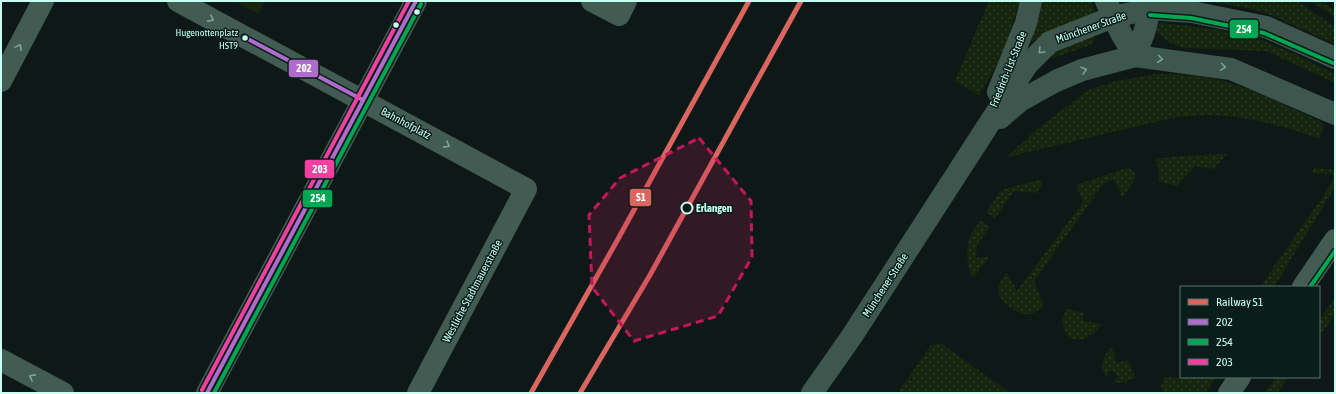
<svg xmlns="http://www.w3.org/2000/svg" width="1336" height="394" font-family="'Asap Condensed',sans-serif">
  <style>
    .grass { fill: url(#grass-dots) }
    .garden { fill: #16260e }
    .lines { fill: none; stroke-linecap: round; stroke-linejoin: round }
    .street { stroke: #425b53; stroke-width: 22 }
    .secondary { stroke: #3d564e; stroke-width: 22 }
    .bus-1-casing { stroke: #0a1d1a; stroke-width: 7 }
    .bus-2-casing { stroke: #0a1d1a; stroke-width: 7 }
    .bus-3-casing { stroke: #0a1d1a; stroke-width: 7 }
    .bus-1 { stroke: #b06ccc; stroke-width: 4 }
    .bus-2 { stroke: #00a651; stroke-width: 4 }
    .bus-3 { stroke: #f240a1; stroke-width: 4 }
    .rail-1-casing { stroke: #0a1d1a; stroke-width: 8 }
    .rail-1 { stroke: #dc665f; stroke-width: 5 }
    .oneway { stroke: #7ea59b }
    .oneway2 { stroke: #7ba298 }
    .marked { fill: #c2185b; fill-opacity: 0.2; stroke: #c2185b; stroke-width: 3; stroke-dasharray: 8 5; stroke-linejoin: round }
    .bus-dot { fill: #c7fff2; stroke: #0a1d1a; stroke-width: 1.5 }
    .stop-dot { fill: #0a1d1a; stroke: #c7fff2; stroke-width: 2 }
    .labels { text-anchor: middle; stroke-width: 3; stroke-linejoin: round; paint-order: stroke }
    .bus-label { font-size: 10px; fill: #c7fff2; stroke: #0a1d1a; text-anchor: end }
    .street-label { font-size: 11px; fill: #c7fff2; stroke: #0a1d1a }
    .stop-label { font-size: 11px; font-weight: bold; fill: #c7fff2; stroke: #0a1d1a; text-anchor: start }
    .line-badge { stroke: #0a1d1a; stroke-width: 1.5 }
    .badge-label { font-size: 11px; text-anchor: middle; font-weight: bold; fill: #fff }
  </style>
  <defs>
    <pattern id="grass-dots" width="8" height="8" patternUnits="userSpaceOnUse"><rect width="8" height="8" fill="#16260e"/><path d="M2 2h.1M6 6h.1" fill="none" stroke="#2c3c26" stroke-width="1.8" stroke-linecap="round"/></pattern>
  </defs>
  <rect width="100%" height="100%" fill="#0e1917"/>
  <!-- grass -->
  <path class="grass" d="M989,1h30l-11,39 -14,30 -15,25 -24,-14z
    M1042,1h49l4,11 -1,1 -34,14 -28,15 -1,-3z
    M1208,1h89l38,26v17l-64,-29 -23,-7z
    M1311,1h7l17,9v7z
    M1158,23c36,3 73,7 108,19 23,8 46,21 69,32v9l-69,-32 -80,-3c-13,-2 -23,-9 -31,-19z
    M1092,36l2,3 -1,5 -39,14 -4,-2v-4z
    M1155,74c20,0 44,1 64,6 35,9 67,26 100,41l5,4 -5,14c-49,-18 -95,-29 -147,-21l-165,39 29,-27 52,-40 29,-9z
    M1227,154l-14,15 -18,-3 -18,20 -19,-5c2,-8 1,-14 -3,-22l26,-3z
    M1127,168c18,4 1,21 -5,29l-8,-18 -10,4 -70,98 9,24c-11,14 -20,10 -33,2 -15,-10 -15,-22 -3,-34l10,18 66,-89 -7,-17z
    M1314,168l21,2v17l-61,100h-14l72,-104 1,-9 -21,-1z
    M1039,180l3,1v4l-6,8 -22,-2 -19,27 -9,-6 14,-20 5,-3z
    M980,220l10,7 -13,17 -1,14 13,-1 -14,19 -3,1c-5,-9 -6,-27 -3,-38 3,-6 8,-13 11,-19z
    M1335,298v17l-16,21v-16z
    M1066,309l18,4 -1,8 18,3c-9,18 -34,23 -38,1 -2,-6 1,-11 3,-16z
    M942,344l68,49h-110l-1,-2 32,-46z
    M1112,347l4,16 12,-3 7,17c-8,5 -13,7 -22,5l5,-6 -7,-6 -5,7c-8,-14 -3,-19 6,-30z
    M1164,377l27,2 2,-2h23l-11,16h-41l-3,-7z
    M1276,377h13l-12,16h-13z"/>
  <!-- garden -->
  <path class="garden" d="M235,1h30l-7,13z"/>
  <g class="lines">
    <!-- street -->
    <path class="street" d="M178,1l348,188 -108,204
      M592,1l27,14 7,-14
      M1,81l42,-80
      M1303,287l32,-47
      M1,360l62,33
      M207,393l209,-392
      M1229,393l11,-16"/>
    <!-- secondary -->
    <path class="secondary" d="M1106,1l16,34 13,21
      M1135,56l9,-23 6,-24 -4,-8
      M998,92l28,-69 5,-22
      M1000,118l20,-17 36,-20 26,-11 53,-14 96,13 104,45
      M812,393l40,-57 175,-271 23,-23 63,-25 37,-8 42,3 74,15 69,31"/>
    <defs>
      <path id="bus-1" d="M244,37l119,63
        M207,393l209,-392"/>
      <path id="bus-2" d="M1150,15l41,3 73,15 69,30
        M1310,287l25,-36
        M214,393l207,-389"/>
      <path id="bus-3" d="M202,390l207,-389"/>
    </defs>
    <!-- bus-1 casing -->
    <use href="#bus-1" class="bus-1-casing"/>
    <!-- bus-2 casing -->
    <use href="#bus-2" class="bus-2-casing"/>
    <!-- bus-3 casing -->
    <use href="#bus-3" class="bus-3-casing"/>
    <!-- bus-1 -->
    <use href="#bus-1" class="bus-1"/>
    <!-- bus-2 -->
    <use href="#bus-2" class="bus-2"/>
    <!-- bus-3 -->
    <use href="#bus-3" class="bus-3"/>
    <defs>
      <path id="rail-1" d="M531,393l87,-154 131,-238
        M580,393l70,-118 151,-274"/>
    </defs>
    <!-- rail-1 casing -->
    <use href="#rail-1" class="rail-1-casing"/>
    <!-- rail-1 -->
    <use href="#rail-1" class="rail-1"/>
  </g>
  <!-- one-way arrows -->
  <defs><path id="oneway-chevron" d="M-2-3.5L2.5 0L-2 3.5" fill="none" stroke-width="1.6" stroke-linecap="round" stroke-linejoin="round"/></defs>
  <g class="oneway">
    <use href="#oneway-chevron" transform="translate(211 19) rotate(28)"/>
    <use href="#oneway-chevron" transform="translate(19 47) rotate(-62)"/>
    <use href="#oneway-chevron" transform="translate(447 145) rotate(29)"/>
    <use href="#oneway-chevron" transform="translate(32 377) rotate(-152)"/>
  </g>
  <g class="oneway2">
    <use href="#oneway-chevron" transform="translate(1041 51) rotate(135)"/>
    <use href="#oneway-chevron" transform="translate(1160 59) rotate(7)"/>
    <use href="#oneway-chevron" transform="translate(1223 67) rotate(9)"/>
    <use href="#oneway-chevron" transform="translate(1084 70) rotate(-18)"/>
  </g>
  <!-- marked area -->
  <path class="marked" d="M699,138l52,63 1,56 -34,59 -84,25 -42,-54 -3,-72 31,-37z"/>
  <!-- markers -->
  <g class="bus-dot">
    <circle cx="417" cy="12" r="3.5"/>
    <circle cx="396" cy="25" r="3.5"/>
    <circle cx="245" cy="38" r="3.5"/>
  </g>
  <circle class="stop-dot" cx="687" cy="208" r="5.5"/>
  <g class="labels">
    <!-- bus labels -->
    <g class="bus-label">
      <text x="238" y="36">Hugenottenplatz<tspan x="238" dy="13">HST9</tspan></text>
    </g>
    <!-- street labels -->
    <g class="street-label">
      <text transform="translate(1091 27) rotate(-20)" y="4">Münchener Straße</text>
      <text transform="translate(1008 69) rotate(-68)" y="4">Friedrich-List-Straße</text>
      <text transform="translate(406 123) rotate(28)" y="4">Bahnhofplatz</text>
      <text transform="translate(885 285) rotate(-57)" y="4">Münchener Straße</text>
      <text transform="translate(472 291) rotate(-62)" y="4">Westliche Stadtmauerstraße</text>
    </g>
    <!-- stop labels -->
    <g class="stop-label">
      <text x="696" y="212">Erlangen</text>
    </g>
  </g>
  <g class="line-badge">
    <rect x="1229" y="19" width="30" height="20" rx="4" fill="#00a651"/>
    <rect x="288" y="59" width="31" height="19" rx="4" fill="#b06ccc"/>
    <rect x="304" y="159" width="31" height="20" rx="4" fill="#f240a1"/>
    <rect x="629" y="188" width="23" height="19" rx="4" fill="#dc665f"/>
    <rect x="302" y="189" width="31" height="19" rx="4" fill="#00a651"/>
  </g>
  <g class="badge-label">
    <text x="1244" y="33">254</text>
    <text x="304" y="72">202</text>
    <text x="320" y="173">203</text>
    <text x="641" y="201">S1</text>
    <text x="318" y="202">254</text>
  </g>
  <!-- border -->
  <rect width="1336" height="394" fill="none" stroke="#c7fff2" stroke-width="4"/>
  <!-- legend -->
  <rect x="1180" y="286" width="140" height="92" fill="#0a1d1a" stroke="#567770"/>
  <rect x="1188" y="299" width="20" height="6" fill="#dc665f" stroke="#567770"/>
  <text x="1216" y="306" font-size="12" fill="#c7fff2">Railway S1</text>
  <rect x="1188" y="319" width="20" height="6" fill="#b06ccc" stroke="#567770"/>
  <text x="1216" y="326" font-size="12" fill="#c7fff2">202</text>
  <rect x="1188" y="339" width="20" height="6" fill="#00a651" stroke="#567770"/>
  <text x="1216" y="346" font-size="12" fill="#c7fff2">254</text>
  <rect x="1188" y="359" width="20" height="6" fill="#f240a1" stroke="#567770"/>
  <text x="1216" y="366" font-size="12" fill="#c7fff2">203</text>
</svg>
